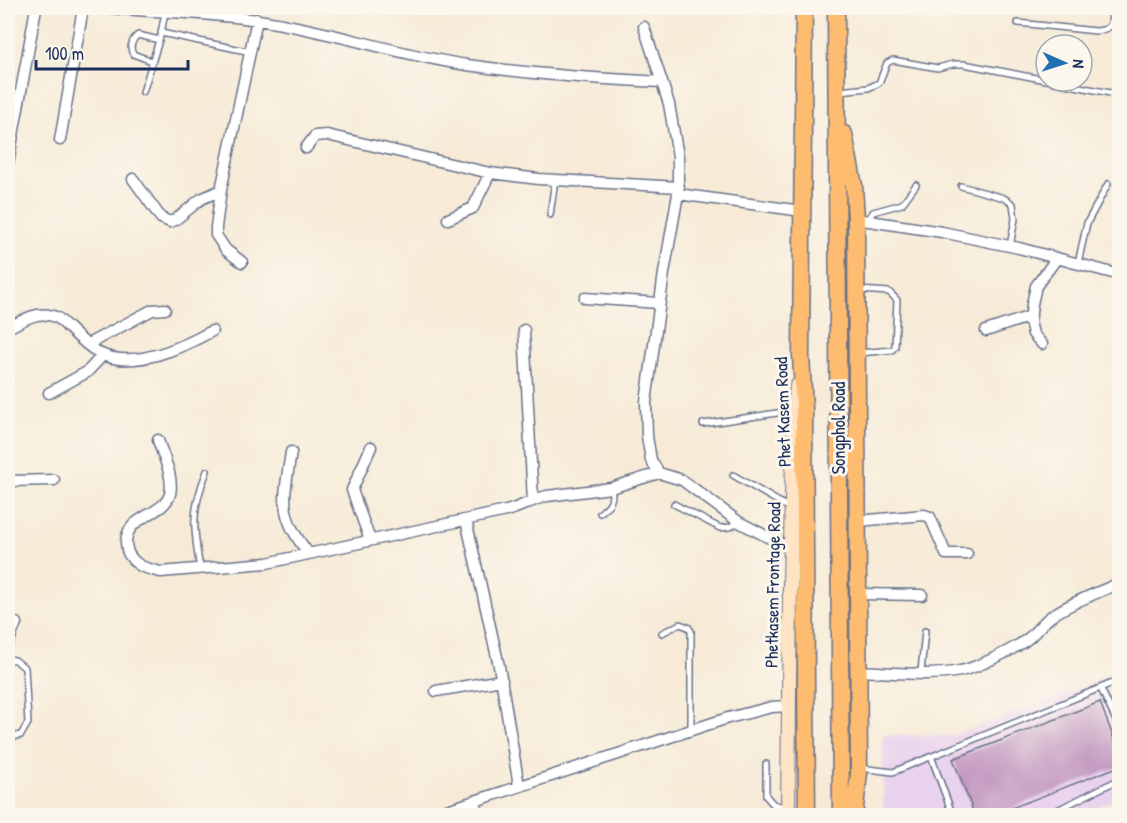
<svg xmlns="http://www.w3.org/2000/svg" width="1127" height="823" font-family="'Patrick Hand',sans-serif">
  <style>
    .built { fill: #e9d2ed }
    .building { fill: #c399c1 }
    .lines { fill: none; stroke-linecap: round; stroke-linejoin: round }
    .service-casing { stroke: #687189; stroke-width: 8 }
    .minor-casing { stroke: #687189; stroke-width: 13 }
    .secondary-casing { stroke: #687189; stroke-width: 16 }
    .trunk-casing { stroke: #687189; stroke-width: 19 }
    .service { stroke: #fff; stroke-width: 5 }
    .minor { stroke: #fff; stroke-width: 10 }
    .secondary { stroke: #fee4c5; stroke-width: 14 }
    .trunk { stroke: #fdbc6f; stroke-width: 16 }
    .labels { text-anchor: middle; stroke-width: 6; stroke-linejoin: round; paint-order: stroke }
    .street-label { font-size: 18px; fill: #1b2f5e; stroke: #fbf7ec }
  </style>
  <rect width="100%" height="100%" fill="#fbf7ec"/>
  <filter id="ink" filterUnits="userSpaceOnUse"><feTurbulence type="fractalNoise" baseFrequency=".0167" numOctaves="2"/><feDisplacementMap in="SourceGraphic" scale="12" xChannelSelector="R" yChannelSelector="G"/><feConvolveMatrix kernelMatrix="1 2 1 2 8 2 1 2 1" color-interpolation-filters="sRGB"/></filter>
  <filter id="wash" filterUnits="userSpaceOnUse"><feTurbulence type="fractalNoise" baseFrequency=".008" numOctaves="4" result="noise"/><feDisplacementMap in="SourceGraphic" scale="24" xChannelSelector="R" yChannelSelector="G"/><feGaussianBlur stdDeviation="1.35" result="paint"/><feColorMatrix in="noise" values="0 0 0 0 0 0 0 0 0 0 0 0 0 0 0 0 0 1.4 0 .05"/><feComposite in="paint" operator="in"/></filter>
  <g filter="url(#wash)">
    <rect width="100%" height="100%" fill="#f7ebd8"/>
    <!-- built -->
    <path class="built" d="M1119,669v128l-39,18h-197v-80l69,1 138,-52z"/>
    <g id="blocks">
      <!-- building -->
      <path class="building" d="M1100,702l20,53v11l-129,50h-16l-22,-57z"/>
    </g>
  </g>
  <g filter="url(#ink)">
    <use href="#blocks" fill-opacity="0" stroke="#687189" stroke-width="1.5"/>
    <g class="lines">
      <defs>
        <path id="service" d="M165,13l-4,20 90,19
          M1018,23l78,8c18,-2 16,-8 15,-23
          M152,61l-19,-7c-4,-6 -1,-15 5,-19l21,5
          M1050,81l70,14
          M839,91l29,-3 11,-5 8,-20 6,-3 45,8 15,-4h11l82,16
          M143,92l17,-55
          M961,186l43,12 9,6 2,15 -5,27
          M550,215l5,-35
          M868,220l5,-8 29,-8 14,-19
          M1078,263l9,-40 21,-39
          M1115,274l5,-16
          M859,353l33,-3 3,-3 2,-47 -8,-8 -30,-2
          M703,424l81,-12h9
          M733,475l58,34
          M674,504l46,24 10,-1 9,-5
          M600,513c10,-8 14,-13 11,-25
          M200,569c-7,-42 -9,-58 7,-98
          M662,633l18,-9 8,3 3,4v99
          M8,659l7,1 10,8 3,55 -7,12 -13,3
          M921,672l4,-41
          M1101,689l19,40
          M931,756l22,60
          M766,764v32l7,8 15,4
          M860,768l33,4 227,-92
          M1045,816l75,-37"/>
        <path id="minor" d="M109,8c49,4 100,5 149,12 71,10 139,35 209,45 64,9 130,14 195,17
          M644,27l25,77 9,52v38l-14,79 -18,129 1,34 4,24 8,13
          M60,140l23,-132
          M306,148l9,-12 12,-1 163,38
          M8,163l28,-155
          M133,179l28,39 9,4 5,-2 26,-21 20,-9
          M678,194l124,17
          M448,219l25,-11 17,-35 49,6 140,8
          M856,219l86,13 77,16 101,27
          M242,262l-16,-12 -10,-15v-8l5,-37 36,-171
          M585,298l74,5
          M8,328c17,-9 31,-19 50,-10 11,10 31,31 43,36 34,16 82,-7 111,-23
          M524,330l9,171
          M986,331l45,-15
          M88,344l64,-34 13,-1
          M1042,344l-9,-10 -3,-13 2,-17 4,-18 21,-28
          M49,393l38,-21 16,-17
          M158,440c5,16 16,37 12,54 -6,22 -44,21 -44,49 1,5 0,8 4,13 7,11 18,13 31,16l106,-9 239,-52c16,-4 27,-12 41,-15l64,-8 48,-15 23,7 57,42 52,27
          M291,452c-7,48 -14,62 18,102
          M8,481l46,-1
          M466,520l33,146 20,120
          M858,521l66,-6 6,2 16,37h21
          M370,540l-18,-50 19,-43
          M859,594l63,1
          M8,643l8,-20
          M859,671c29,1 74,6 101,0 17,-3 57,-23 70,-34 8,-8 14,-16 23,-22 21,-14 44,-22 67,-32
          M436,691l66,-11
          M474,801l6,15
          M429,816l299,-98 44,-11 16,-1"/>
        <path id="secondary" d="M788,816l2,-231 4,-173 3,-26"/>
        <path id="trunk" d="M804,8l-3,347 3,53 3,408
          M836,8l5,808
          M844,134l10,52 2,33 3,554 -5,43"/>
      </defs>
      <!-- service casing -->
      <use href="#service" class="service-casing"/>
      <!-- minor casing -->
      <use href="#minor" class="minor-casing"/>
      <!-- secondary casing -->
      <use href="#secondary" class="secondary-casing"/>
      <!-- trunk casing -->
      <use href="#trunk" class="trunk-casing"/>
      <!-- service -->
      <use href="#service" class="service"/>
      <!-- minor -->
      <use href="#minor" class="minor"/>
      <!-- secondary -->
      <use href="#secondary" class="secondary"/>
      <!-- trunk -->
      <use href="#trunk" class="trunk"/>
    </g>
  </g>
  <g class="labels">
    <!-- street labels -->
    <g class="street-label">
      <text transform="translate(783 412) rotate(-92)" y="6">Phet Kasem Road</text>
      <text transform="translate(839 428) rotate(-90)" y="6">Songphol Road</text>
      <text transform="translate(773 585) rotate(-89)" y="6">Phetkasem Frontage Road</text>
    </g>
  </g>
  <!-- margin -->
  <rect width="1127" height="823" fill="none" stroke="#fbf7ec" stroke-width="30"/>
  <!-- north arrow -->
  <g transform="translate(1064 63) rotate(93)"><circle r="28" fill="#fbf7ec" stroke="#a1a7b3" stroke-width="1.5"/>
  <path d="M0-4.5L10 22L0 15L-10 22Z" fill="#1f6fb2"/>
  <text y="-9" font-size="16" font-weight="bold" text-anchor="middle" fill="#1b2f5e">N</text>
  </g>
  <!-- scale -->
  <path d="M36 60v9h152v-9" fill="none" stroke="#1b2f5e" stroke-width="3"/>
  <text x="45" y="60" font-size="18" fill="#1b2f5e" stroke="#fbf7ec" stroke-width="4.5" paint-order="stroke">100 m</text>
</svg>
